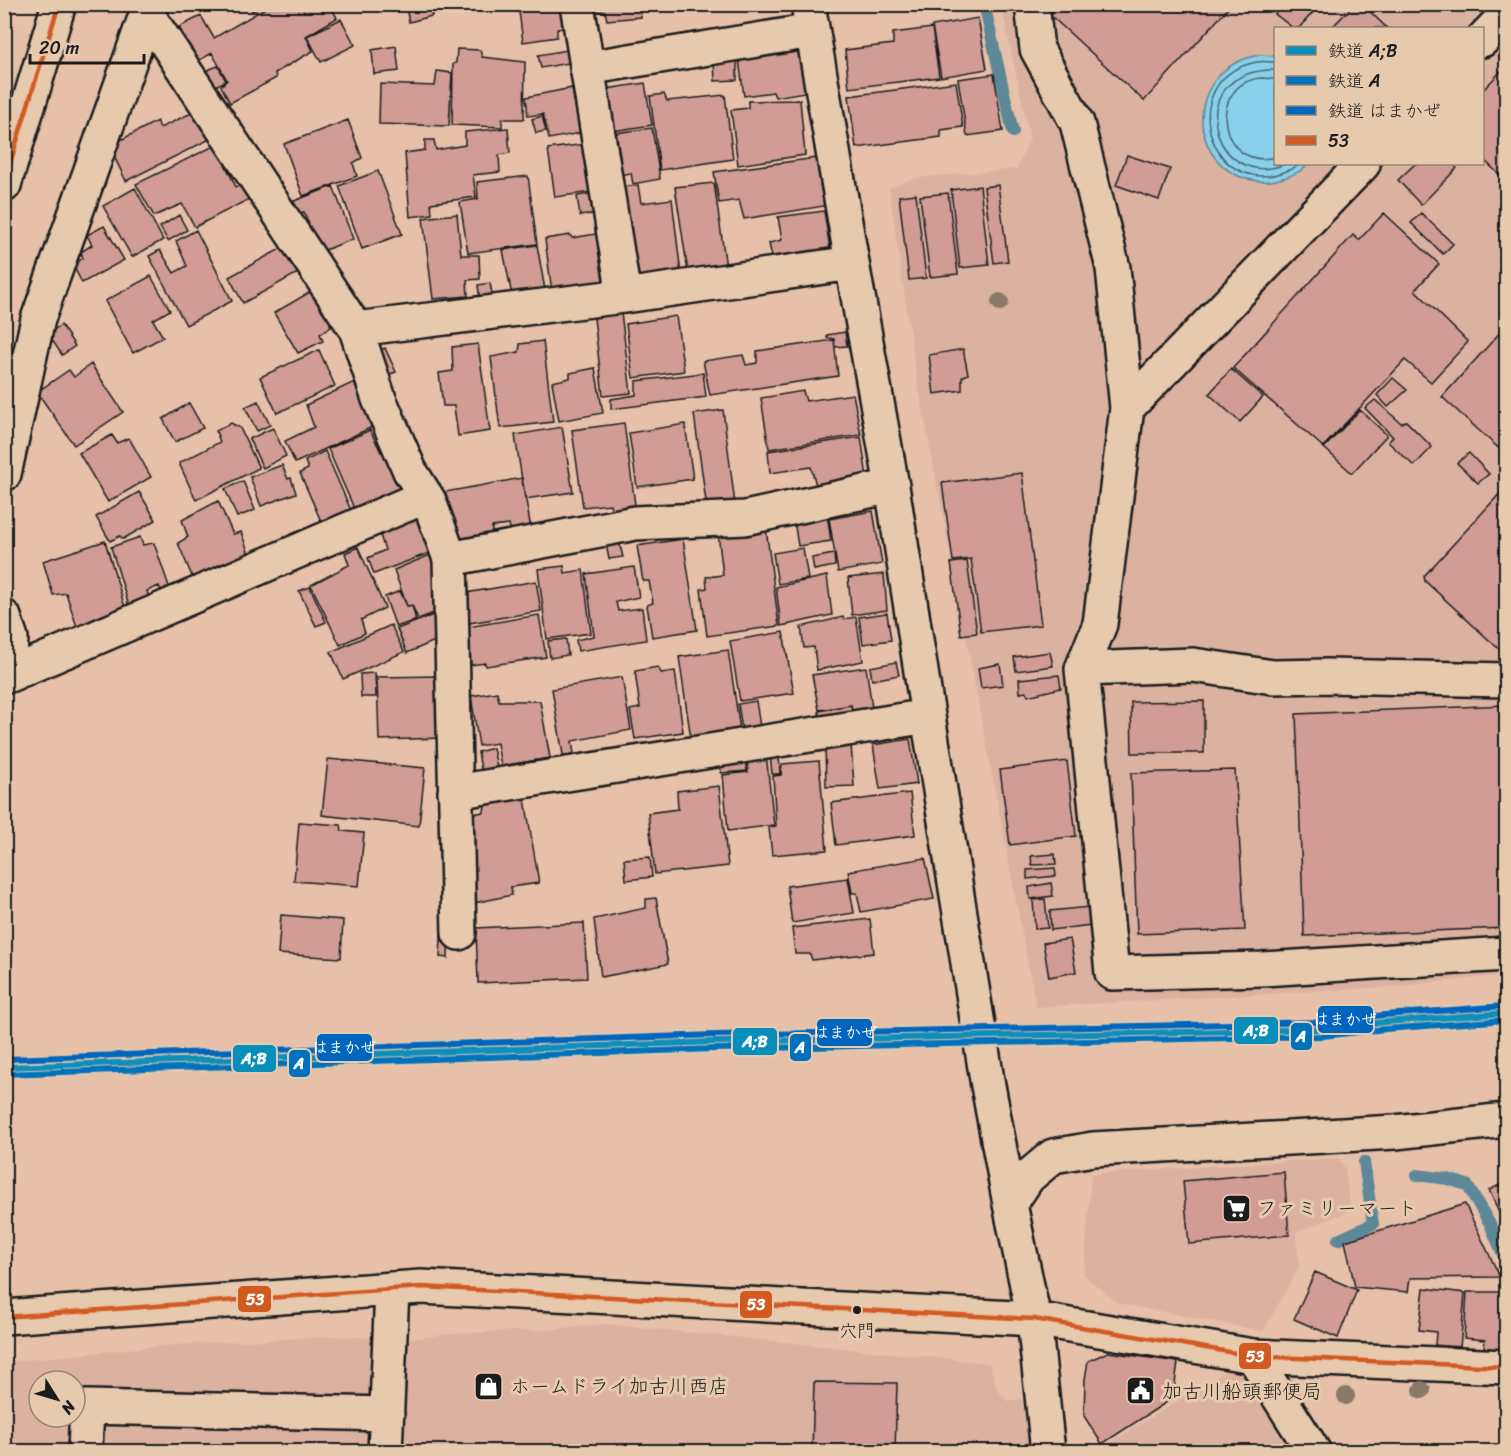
<svg xmlns="http://www.w3.org/2000/svg" width="1511" height="1456" font-family="Sriracha,'Klee One',sans-serif">
  <style>
    .built { fill: #dbb2a0; fill-rule: evenodd }
    .water { fill: #89d0eb; stroke: #5d8898; stroke-width: 1.5 }
    .lines { fill: none; stroke-linecap: round; stroke-linejoin: round }
    .shore { stroke: #48646f; stroke-width: 1.5 }
    .stream { stroke: #5d8898; stroke-width: 12 }
    .building { fill: #d09c94; stroke: #1c1c1c; stroke-width: 1.5 }
    .minor-casing { stroke: #1c1c1c; stroke-width: 38 }
    .major-casing { stroke: #1c1c1c; stroke-width: 38 }
    .minor { stroke: #e7c9ad; stroke-width: 33 }
    .major { stroke: #e7c9ad; stroke-width: 33 }
    .bus-1-casing { stroke: #e7c9ad; stroke-width: 9 }
    .bus-1 { stroke: #d25a21; stroke-width: 4.5 }
    .rail-1-casing { stroke: #e7c9ad; stroke-width: 10 }
    .rail-2-casing { stroke: #e7c9ad; stroke-width: 10 }
    .rail-3-casing { stroke: #e7c9ad; stroke-width: 10 }
    .rail-1 { stroke: #088ebb; stroke-width: 6 }
    .rail-2 { stroke: #0072bc; stroke-width: 6 }
    .rail-3 { stroke: #0065bd; stroke-width: 6 }
    .tree { fill: #897a67 }
    .bus-dot { fill: #1c1c1c; stroke: #e7c9ad; stroke-width: 2 }
    .labels { text-anchor: middle; stroke-width: 6; stroke-linejoin: round; paint-order: stroke }
    .bus-label { font-size: 18px; fill: #1c1c1c; stroke: #e7c9ad }
    .poi-label { font-size: 20px; fill: #1c1c1c; stroke: #e7c9ad; text-anchor: start }
    .line-badge { stroke: #e7c9ad; stroke-width: 2 }
    .badge-label { font-size: 16px; text-anchor: middle; font-weight: bold; fill: #fff }
  </style>
  <rect width="100%" height="100%" fill="#e6c0a9"/>
  <filter id="ink" filterUnits="userSpaceOnUse"><feTurbulence type="fractalNoise" baseFrequency=".0167" numOctaves="2"/><feDisplacementMap in="SourceGraphic" scale="12" xChannelSelector="R" yChannelSelector="G"/><feConvolveMatrix kernelMatrix="1 2 1 2 8 2 1 2 1" color-interpolation-filters="sRGB"/></filter>
  <g filter="url(#ink)">
    <!-- built -->
    <path class="built" d="M1001,5h505v970l-118,12 -352,20 -121,-639 -26,-180 26,-10 102,-9 13,-31zM1276,28h206v136h-206z
      M1338,1158l7,10 6,42 -56,23 5,33 -37,65 -146,-28 -33,-28 7,-101z
      M607,1324l382,39 8,26 10,12 18,-3 4,53h-1024l-1,-89 155,-16 177,-10 71,3 56,-6 81,-3zM39,1381h36v36h-36z
      M1226,1371l27,4 49,77h-207z"/>
    <!-- water -->
    <path class="water" d="M1259,55l16,1 1,108h33c-9,9 -20,13 -33,16 -10,3 -21,1 -32,-2 -46,-15 -57,-77 -19,-108 10,-9 22,-12 34,-15z"/>
    <g class="lines">
      <!-- shore -->
      <path class="shore" d="M1276,62c-7,0 -13,-1 -19,0 -89,16 -45,155 44,102
        M1276,70c-97,-2 -65,124 9,94
        M1276,79c-5,0 -10,-1 -14,-1 -56,4 -45,94 14,79"/>
      <!-- stream -->
      <path class="stream" d="M984,4l29,128
        M1417,1175l31,4 19,6 23,39 16,37
        M1338,1240l35,-16 -9,-62"/>
    </g>
    <!-- building -->
    <path class="building" d="M249,4h14l1,2 -12,5z
      M272,4h58l7,14 -31,18 7,15 -38,22 1,5 -46,25 -9,-17 6,-6 -15,-27 -14,8 -19,-34 22,-11 13,22z
      M405,4h25l2,12 -23,6z
      M518,4h52l2,22 -15,3v8l-34,5z
      M592,4h47l2,13 -34,3 -2,-9 -12,1z
      M1059,4h173l-88,97 -94,-86z
      M1283,4h25l7,6 -16,18h-6l-18,-14z
      M1355,4h7l25,24h-56z
      M978,18l9,51 -46,8 -9,-51z
      M341,19l14,26 -34,17 -14,-26z
      M932,28l7,49 -90,11 -4,-38 48,-6v-11z
      M396,46l3,25 -25,3 -2,-24z
      M457,49l23,1 2,7 43,5 -1,57h-22v8l-50,-2 1,-61 3,-1z
      M567,50l2,13 -28,5 -3,-13z
      M800,51l5,41 -30,5 -2,-5 -29,4 -5,-36z
      M737,61v19l-22,1 -1,-19z
      M218,66l8,15 -13,6 -8,-16z
      M1503,69l3,3v109l-24,-23v-67z
      M437,71l15,2 -3,53 -70,-2 1,-40 55,2z
      M994,74l9,57 -36,5 -9,-57z
      M956,82l7,45 -22,3v7l-85,11 -7,-52z
      M645,83l7,42 -46,7 -6,-42z
      M572,88l8,45 -31,6 -6,-25 -15,2 -2,-19z
      M664,94l3,7 58,-6 8,64 -73,11 -10,-74z
      M800,100l5,55 -67,10 -7,-55 17,-2v-7z
      M202,108l16,27 -92,46 -17,-35 48,-25 3,7z
      M542,116l4,15 -10,2 -4,-14z
      M348,120l14,38 -9,5 4,13 -54,20 -19,-52z
      M508,128l2,25 -11,2 1,17 -27,3 3,22 -45,6 1,11 -22,3 -5,-64 20,-3v-10h9l2,10 29,-5v-13z
      M652,128l8,51 -27,5 -2,-11 -18,3 -6,-42z
      M593,143l6,48 -44,6 -7,-48z
      M216,145l20,42 15,-5 6,13 -62,32 -13,-23 -28,12 -18,-32z
      M1127,155l43,14 -11,31 -43,-15z
      M816,158l8,48 -80,13 -5,-19 -20,3 -5,-31z
      M1415,164h38l4,4 -36,37 -23,-25z
      M378,171l24,63 -40,15 -23,-63z
      M528,176l9,68 -69,9 -8,-51 18,-3 -1,-17z
      M714,183l12,84 -38,5 -13,-85z
      M638,185l3,18 31,-4 9,75 -50,5 -14,-91z
      M998,185l10,76 -14,2 -10,-76z
      M333,186l20,53 -33,13 -16,-40 -12,3 -3,-12z
      M980,186l9,79 -29,3 -9,-78z
      M135,188l28,52 -31,17 -29,-51z
      M602,192l3,20 -25,4 -3,-20z
      M948,193l10,81 -28,3 -10,-81z
      M916,194l10,84 -17,2 -10,-84z
      M824,211l6,38 -58,9 -3,-15 13,-3 -4,-23z
      M1384,213l55,51 -24,26 53,52 -37,40 -26,-22 -82,87 -90,-79 120,-133 6,5z
      M1421,213l32,31 -10,10 -32,-31z
      M457,214l4,41h18l1,24 -13,1 1,16 -35,3 -10,-81z
      M179,215l8,15 -19,11 -8,-14z
      M104,226l20,34 -42,23 -9,-18 10,-7 -2,-6 11,-7 -5,-10z
      M196,230l36,71 -46,24 -37,-69 11,-6 14,23 13,-7 -11,-25z
      M607,232l7,52 -62,8 -7,-53 25,-4 2,3z
      M293,242l14,26 -64,35 -14,-26z
      M537,245l8,45 -33,6 -9,-46z
      M151,276l19,34 -17,10 10,17 -30,16 -28,-52z
      M490,283l3,16 -13,2 -2,-16z
      M322,285l16,28 -9,7 2,7 -11,7 3,7 -25,12 -24,-40z
      M621,313l10,80 -28,3 -9,-78z
      M676,316l8,55 -51,7 -7,-54z
      M61,325l14,21 -13,9 -14,-21z
      M1506,326v125l-2,2 -62,-56z
      M845,332l2,14 -12,1 -1,-8 -7,-1v-3z
      M834,340l4,36 -128,19 -7,-34 40,-6 3,10 11,-2v-12z
      M543,341l10,81 -53,6 -9,-71 28,-5 1,-8z
      M478,344l12,87 -32,5 -4,-30h-11l-4,-33 14,-2 -1,-24z
      M385,348l11,24 -12,4 -9,-23z
      M963,349l5,25 -6,3v13l-28,4 -5,-39z
      M319,350l16,36 -58,27 -17,-36z
      M91,364l32,48 -49,33 -37,-53 32,-22 5,7z
      M595,368l8,45 -44,8 -7,-39 18,-4v-5z
      M1231,369l32,28 -23,25 -31,-28z
      M703,373l3,24 -95,12v-10l25,-4v-14z
      M365,377l20,44 -90,42 -10,-22 29,-14 -8,-22z
      M1393,378l14,12 -19,17 -11,-12z
      M803,391l3,10 47,-7 8,41 -92,14 -8,-51z
      M1375,400l26,23 5,-2 26,26 -18,19 -26,-24 5,-5 -28,-29z
      M258,401l12,24 -13,6 -12,-24z
      M189,403l14,25 -28,14 -12,-23z
      M723,410l12,94 -28,5 -13,-95z
      M1360,410l27,25 -35,38 -28,-25z
      M231,423l9,5 19,40 -63,32 -17,-37 41,-21 -4,-11z
      M624,423l12,89 -23,3 -3,-11 -27,3 -11,-77z
      M685,424l8,55 -56,8 -8,-54z
      M562,427l11,65 -48,7 -10,-64z
      M273,428l13,28 -23,12 -14,-29z
      M370,430l11,22 9,-3 20,42 -53,24 -29,-66z
      M112,435l5,8 12,-5 22,39 -43,25 -29,-49z
      M861,437l6,40 -51,8 -5,-18 -41,6 -2,-22z
      M325,451l28,64 -29,13 -24,-55 8,-4 -3,-8z
      M1469,453l20,21 -11,9 -21,-20z
      M282,465l6,14 3,-1 5,15 -35,13 -11,-29z
      M1022,473l19,152 -60,7 -10,-73 -18,2 -11,-78z
      M522,478l9,51 -19,3 -3,-7 -17,2v8l-38,7 -9,-50z
      M243,481l12,29 -18,7 -12,-28z
      M1506,487v163l-5,1 -76,-70 -1,-5z
      M139,492l17,28 -33,19 -3,-3 -10,5 -14,-24z
      M218,501l15,33 8,-2 9,25 -56,24 -16,-38 10,-6 -6,-17z
      M873,511l9,53 -44,8 -9,-53z
      M424,512l13,38 -63,24 -6,-16 17,-8 -7,-21z
      M827,514l4,27 -33,5 -4,-26z
      M766,528l13,98 -72,10 -6,-47 6,-1 -1,-11 17,-2 -5,-42z
      M140,537l3,8 11,-2 18,52 -8,4 -5,-13 -12,5 4,14 -20,8 -20,-66z
      M683,539l14,91 -45,7 -5,-32 6,-2 -4,-22h-6l-6,-35z
      M105,541l22,73 -49,16 -12,-37 -13,2 -10,-34z
      M619,542l4,15 -14,2 -3,-15z
      M358,547l27,61 -24,12 4,13 -25,12 -29,-60 38,-20 -4,-12z
      M803,548l5,31 -30,5 -5,-31z
      M834,554l1,12 -21,4 -2,-12z
      M430,555l13,34 -1,21 -24,9 -6,-14 -5,1 -13,-36z
      M967,561l10,72 -16,2 -10,-72z
      M564,566l1,7 18,-3 8,63 -44,6 -9,-70z
      M634,567l5,30 -23,5 2,9 24,-3 4,32 -68,11 -2,-11 18,-4 -8,-62z
      M884,574l3,36 -35,5 -4,-37z
      M827,576l5,39 -51,11 -5,-39z
      M536,581l5,30 -78,13 3,-31z
      M310,587l16,35 -10,4 -17,-35z
      M400,591l7,15h5l4,14 -20,7 -11,-30z
      M887,613l4,27 -28,4 -4,-27z
      M436,614l8,23 -37,16 -10,-24z
      M539,615l7,42 -60,9 -1,-3 -14,2 -4,-38z
      M843,617l1,2 12,-2 7,44 -46,9 -3,-23 -10,1 -3,-21z
      M391,625l13,27 -61,27 -12,-27z
      M783,632l11,61 -54,8 -10,-60z
      M566,639l2,16 -18,3 -2,-17z
      M728,650l12,80 -49,9 -12,-82z
      M1050,652l3,14 -37,5 -2,-14z
      M896,662l3,13 -27,5 -2,-13z
      M1000,664l3,21 -22,3 -3,-20z
      M658,667l3,6 14,-2 8,61 -48,7 -5,-29 10,-2 -5,-37z
      M866,667l6,41 -19,4 -2,-7 -32,5 -7,-35z
      M375,673l1,24h-15l-1,-23z
      M1059,675l2,13 -33,8 -2,-4 -6,1 -1,-14z
      M442,676l1,62 -64,2 -2,-63z
      M622,677l9,53 -59,11 3,19 -11,1 -12,-72z
      M497,692l2,9h41l10,57 -49,8 -4,-23 -18,3 -8,-50z
      M756,701l4,26 -18,2 -4,-25z
      M1204,701v52h-72l-1,-51z
      M851,705l1,11 -32,5 -1,-10z
      M1506,705v223l-202,8 -8,-222z
      M910,739l7,45 -37,5 -7,-44z
      M851,744l3,42 -28,1 -1,-42z
      M493,748l5,24 -16,3 -4,-23z
      M766,754l8,71 -46,6 -5,-56 25,-3 -1,-16z
      M770,754h9l1,20h-8z
      M745,755l2,16 -26,2 -1,-15z
      M328,759l97,9 -6,58 -97,-11z
      M819,761l8,89 -55,5 -3,-27 7,-2 -3,-50 8,-1 1,-11z
      M1067,761l9,75 -66,9 -10,-75z
      M1235,770l10,160 -108,4 -6,-161z
      M719,786l9,80 -73,8 -7,-61 30,-4 -1,-18z
      M524,793l15,90 -28,4 1,8 -47,10 5,-91 14,-2 1,-8 16,-2 1,-5z
      M910,793l5,42 -79,10 -5,-42z
      M299,822l42,3 1,6 22,2 -5,53 -65,-5z
      M1055,854l1,10 -24,1 -1,-9z
      M650,857l2,20 -26,3 -2,-21z
      M925,858l9,41 -73,13 -4,-19h-5l-4,-22z
      M1055,868l1,8 -29,3v-9z
      M848,878l6,35 -62,10 -5,-37z
      M1051,883l2,13 -23,3 -1,-12z
      M656,898l12,66 -67,13 -7,-58 52,-11v-9z
      M1045,899l3,29 -13,1 -2,-29z
      M1089,907l2,18 -40,5 -1,-19z
      M281,915l62,5 -2,38 -63,-4z
      M442,919h7l-1,39 -8,-1z
      M870,919l4,34 -62,7 -2,-6h-15l-3,-26z
      M584,923l3,55 -109,5 -2,-55z
      M1070,939l6,33 -27,5 -6,-34z
      M1284,1172l5,63 -100,9 -6,-63z
      M1506,1182v46l-17,-38z
      M1465,1204l35,73 -90,1 -2,14 -53,-5 -10,-46z
      M1315,1272l42,18 -19,48 -44,-19z
      M1424,1288l41,5 -5,55 -25,-3 1,-13 -17,-2z
      M1467,1292h39v57l-22,-1 1,-8 -21,-2z
      M1108,1352l70,10 -5,36 -71,46 -18,-28 1,-37 3,-18z
      M814,1382l83,1 -2,69h-83z
      M611,1449l111,3h-111z"/>
    <g class="lines">
      <defs>
        <path id="minor" d="M577,4l47,292
          M808,4l44,259 40,223 36,230 59,364 23,124 24,115 14,133
          M1032,4l5,45 40,74 36,145 14,140 -27,216 -18,45 30,304 150,-4 244,-15
          M147,14l209,315 23,70 31,72 19,30 21,58 185,-36 110,-5 147,-32
          M1482,40l24,-25
          M587,68l225,-37
          M356,329l268,-33 228,-33
          M1127,408l236,-244
          M4,474l34,-155 112,-315
          M450,559l9,374
          M4,617l7,21 -2,37 417,-179
          M1082,669l111,-4 80,12 54,-1 179,4
          M455,792l473,-76
          M1010,1204l18,-27 25,-21 40,-7 302,-17 111,-12
          M1253,1356l61,96
          M85,1452l2,-45 300,7
          M385,1452l7,-163"/>
        <path id="major" d="M4,185l55,-181
          M4,1317l417,-30 613,32 219,37 253,11"/>
      </defs>
      <!-- minor casing -->
      <use href="#minor" class="minor-casing"/>
      <!-- major casing -->
      <use href="#major" class="major-casing"/>
      <!-- minor -->
      <use href="#minor" class="minor"/>
      <!-- major -->
      <use href="#major" class="major"/>
      <defs>
        <path id="bus-1" d="M4,183l55,-179
          M4,1317l417,-30 613,32 219,37 253,11"/>
      </defs>
      <!-- bus-1 casing -->
      <use href="#bus-1" class="bus-1-casing"/>
      <!-- bus-1 -->
      <use href="#bus-1" class="bus-1"/>
      <defs>
        <path id="rail-1" d="M4,1067l711,-25 608,-13 62,-7 121,-9"/>
        <path id="rail-2" d="M4,1074l711,-25 608,-13 63,-7 120,-9"/>
        <path id="rail-3" d="M4,1059l711,-24 607,-13 62,-7 121,-9"/>
      </defs>
      <!-- rail-1 casing -->
      <use href="#rail-1" class="rail-1-casing"/>
      <!-- rail-2 casing -->
      <use href="#rail-2" class="rail-2-casing"/>
      <!-- rail-3 casing -->
      <use href="#rail-3" class="rail-3-casing"/>
      <!-- rail-1 -->
      <use href="#rail-1" class="rail-1"/>
      <!-- rail-2 -->
      <use href="#rail-2" class="rail-2"/>
      <!-- rail-3 -->
      <use href="#rail-3" class="rail-3"/>
    </g>
    <!-- trees -->
    <g class="tree">
      <circle cx="1000" cy="302" r="9"/>
      <circle cx="1422" cy="1390" r="9"/>
      <circle cx="1346" cy="1396" r="9"/>
    </g>
  </g>
  <!-- icons -->
  <defs>
    <symbol id="supermarket-square" viewBox="-11 -11 22 22"><rect x="-9" y="-9" width="18" height="18" rx="4" fill="#1c1c1c" stroke="#e7c9ad"/><path d="M-6-5.5h2.5l.6 2H6L4.5 2H-2.5L-4.4-4H-6ZM-1.5 3.2a1.3 1.3 0 1 0 .1 0ZM3 3.2a1.3 1.3 0 1 0 .1 0Z" fill="#fff"/></symbol>
    <symbol id="shop-square" viewBox="-11 -11 22 22"><rect x="-9" y="-9" width="18" height="18" rx="4" fill="#1c1c1c" stroke="#e7c9ad"/><path d="M-5-2.5h2.3a2.7 3.5 0 0 1 5.4 0H5L5.5 6h-11ZM-1.5-2.5h3a1.5 2.3 0 0 0-3 0Z" fill="#fff"/></symbol>
    <symbol id="civic-square" viewBox="-11 -11 22 22"><rect x="-9" y="-9" width="18" height="18" rx="4" fill="#1c1c1c" stroke="#e7c9ad"/><path d="M-.6-6.5H3V-4.5H.6V-3L4-1V1h2V6H-6V1h2V-1L-.6-3ZM-1.2 2.5V6h2.4V2.5Z" fill="#fff"/></symbol>
  </defs>
  <g fill-rule="evenodd">
    <use href="#supermarket-square" x="1220" y="1192" width="33" height="33"/>
    <use href="#shop-square" x="472" y="1370" width="33" height="33"/>
    <use href="#civic-square" x="1124" y="1374" width="33" height="33"/>
  </g>
  <!-- markers -->
  <circle class="bus-dot" cx="857" cy="1310" r="5"/>
  <g class="labels">
    <!-- bus labels -->
    <g class="bus-label">
      <text x="857" y="1337">穴門</text>
    </g>
    <!-- poi labels -->
    <g class="poi-label">
      <text x="1257" y="1215">ファミリーマート</text>
      <text x="510" y="1393">ホームドライ加古川西店</text>
      <text x="1162" y="1398">加古川船頭郵便局</text>
    </g>
  </g>
  <g class="line-badge">
    <rect x="1317" y="1005" width="57" height="29" rx="6" fill="#0065bd"/>
    <rect x="1233" y="1016" width="46" height="29" rx="6" fill="#088ebb"/>
    <rect x="816" y="1018" width="57" height="29" rx="6" fill="#0065bd"/>
    <rect x="1290" y="1022" width="23" height="29" rx="6" fill="#0072bc"/>
    <rect x="732" y="1027" width="46" height="29" rx="6" fill="#088ebb"/>
    <rect x="789" y="1033" width="23" height="29" rx="6" fill="#0072bc"/>
    <rect x="316" y="1033" width="57" height="29" rx="6" fill="#0065bd"/>
    <rect x="232" y="1044" width="45" height="29" rx="6" fill="#088ebb"/>
    <rect x="288" y="1049" width="23" height="29" rx="6" fill="#0072bc"/>
    <rect x="237" y="1285" width="35" height="28" rx="6" fill="#d25a21"/>
    <rect x="739" y="1290" width="34" height="29" rx="6" fill="#d25a21"/>
    <rect x="1238" y="1342" width="34" height="28" rx="6" fill="#d25a21"/>
  </g>
  <g class="badge-label">
    <text x="1345" y="1025">はまかぜ</text>
    <text x="1256" y="1036">A;B</text>
    <text x="845" y="1038">はまかぜ</text>
    <text x="1301" y="1042">A</text>
    <text x="755" y="1047">A;B</text>
    <text x="800" y="1053">A</text>
    <text x="344" y="1053">はまかぜ</text>
    <text x="254" y="1064">A;B</text>
    <text x="299" y="1069">A</text>
    <text x="255" y="1305">53</text>
    <text x="756" y="1310">53</text>
    <text x="1255" y="1362">53</text>
  </g>
  <!-- margin -->
  <rect width="1511" height="1456" fill="none" stroke="#e7c9ad" stroke-width="24"/>
  <rect x="12" y="12" width="1487" height="1432" fill="none" stroke="#1c1c1c" stroke-width="2" filter="url(#ink)"/>
  <!-- legend -->
  <rect x="1274" y="27" width="210" height="138" fill="#e7c9ad" stroke="#968473" stroke-width="1.5"/>
  <rect x="1286" y="46" width="30" height="9" fill="#088ebb" stroke="#968473" stroke-width="1.5"/>
  <text x="1328" y="57" font-size="18" fill="#1c1c1c">鉄道 A;B</text>
  <rect x="1286" y="76" width="30" height="9" fill="#0072bc" stroke="#968473" stroke-width="1.5"/>
  <text x="1328" y="87" font-size="18" fill="#1c1c1c">鉄道 A</text>
  <rect x="1286" y="106" width="30" height="9" fill="#0065bd" stroke="#968473" stroke-width="1.5"/>
  <text x="1328" y="117" font-size="18" fill="#1c1c1c">鉄道 はまかぜ</text>
  <rect x="1286" y="136" width="30" height="9" fill="#d25a21" stroke="#968473" stroke-width="1.5"/>
  <text x="1328" y="147" font-size="18" fill="#1c1c1c">53</text>
  <!-- north arrow -->
  <g transform="translate(57 1399) rotate(127)"><circle r="28" fill="#e7c9ad" stroke="#968473" stroke-width="1.5"/>
  <path d="M0-4.5L10 22L0 15L-10 22Z" fill="#1c1c1c"/>
  <text y="-9" font-size="16" font-weight="bold" text-anchor="middle" fill="#1c1c1c">N</text>
  </g>
  <!-- scale -->
  <path d="M30 54v9h114v-9" fill="none" stroke="#1c1c1c" stroke-width="3"/>
  <text x="39" y="54" font-size="18" fill="#1c1c1c" stroke="#e7c9ad" stroke-width="4.5" paint-order="stroke">20 m</text>
</svg>
